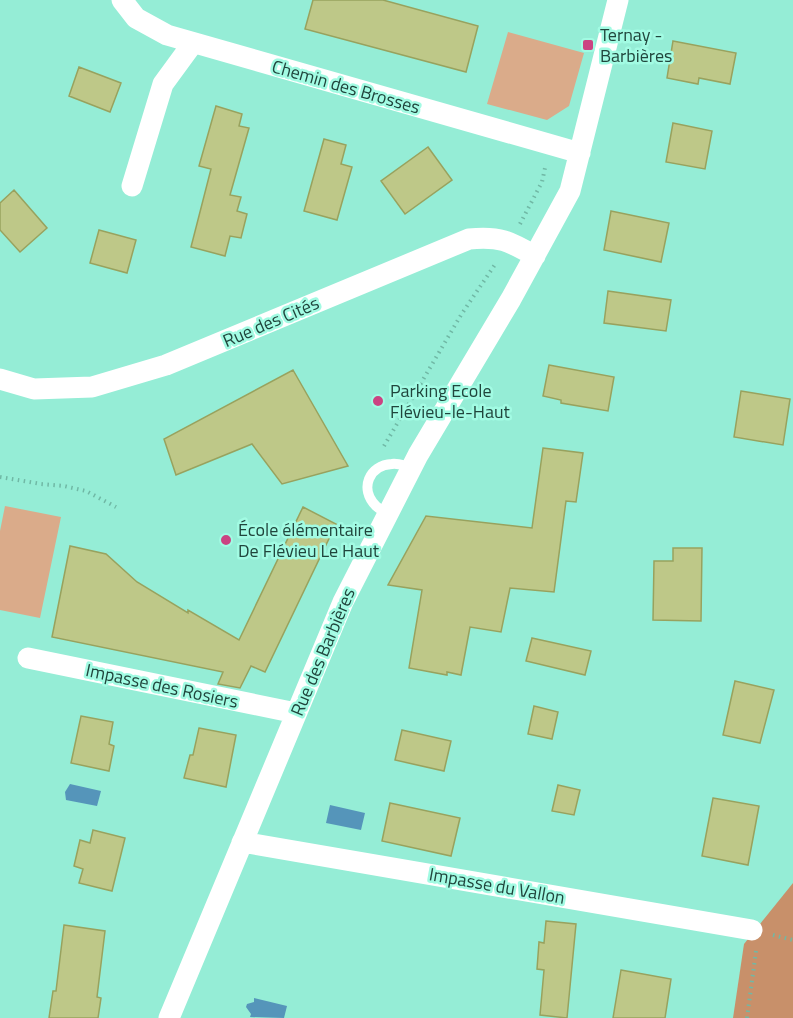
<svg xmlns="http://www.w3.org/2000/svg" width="793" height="1018" font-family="'Titillium Web',sans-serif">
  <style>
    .green { fill: #daab8a }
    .forest { fill: #c8906a }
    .water { fill: #5595ba }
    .building { fill: #bec888; stroke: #98a25e; stroke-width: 1.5 }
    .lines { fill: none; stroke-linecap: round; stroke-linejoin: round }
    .path { stroke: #70b8a5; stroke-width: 4; stroke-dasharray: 1.5 4.5; stroke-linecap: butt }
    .lane { stroke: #fff; stroke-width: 10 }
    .street { stroke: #fff; stroke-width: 21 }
    .poi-dot { fill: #cb4382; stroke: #a2fbe3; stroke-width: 2 }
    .labels { text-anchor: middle; stroke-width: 5; stroke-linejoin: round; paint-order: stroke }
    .poi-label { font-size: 18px; fill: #20453c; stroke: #a2fbe3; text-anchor: start }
    .street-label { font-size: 18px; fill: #20453c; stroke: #a2fbe3 }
  </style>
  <rect width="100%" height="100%" fill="#95edd6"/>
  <!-- green -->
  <path class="green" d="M508,32l76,21 -15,53 -22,14 -60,-16z
    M5,506l56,11 -21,101 -40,-8v-79z"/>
  <!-- forest -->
  <path class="forest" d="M793,883v135h-60l11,-74z"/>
  <!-- water -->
  <path class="water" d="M70,784l31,7 -4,15 -31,-6 -1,-8z
    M330,805l35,8 -4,17 -35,-7z
    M254,998l33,8 -3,12 -34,-1 1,-3 -5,-7 1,-3 7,-2z"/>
  <!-- building -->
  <path class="building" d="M313,0h70l95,26 -12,46 -161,-43z
    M673,41l63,12 -6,31 -31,-6 -1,6 -31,-6z
    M79,67l42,16 -11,29 -41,-16z
    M216,106l26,8 -3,12 10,2 -19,67 11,2 -4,14 10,3 -6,24 -11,-2 -5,20 -34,-9 20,-78 -12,-3z
    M673,123l39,8 -7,38 -39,-7z
    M324,139l22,6 -5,19 11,3 -15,53 -33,-9z
    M428,147l24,33 -47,34 -24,-33z
    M14,190l33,38 -27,24 -20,-22v-27z
    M611,211l58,12 -8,39 -57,-12z
    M99,230l37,10 -9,33 -37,-10z
    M608,291l63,9 -5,31 -62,-8z
    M549,365l65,12 -6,34 -47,-8v-3l-18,-4z
    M293,370l55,96 -66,18 -30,-40 -76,31 -12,-36z
    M741,391l49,8 -7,46 -49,-8z
    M543,448l40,5 -7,49 -10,-1 -12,91 -44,-4 -9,44 -31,-5 -9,48 -14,-3v3l-38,-7 13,-78 -34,-5 38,-69 106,12z
    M303,507l33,17 -71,148 -14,-6 -11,22 -22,-4 5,-12 -171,-35 18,-91 36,8 31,28 51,31v-3l51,30z
    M673,548h29l-1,73 -48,-1 1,-59h19z
    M532,638l59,13 -6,24 -59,-14z
    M735,681l39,9 -14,53 -37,-8z
    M534,706l24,6 -6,27 -24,-5z
    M81,716l32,6 -4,22 5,2 -5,25 -38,-8z
    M199,728l37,7 -10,52 -42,-9 6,-23h3z
    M402,730l49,11 -7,30 -49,-11z
    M558,785l22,5 -6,25 -22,-4z
    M713,798l46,8 -11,59 -46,-9z
    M390,803l70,15 -9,38 -69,-15z
    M93,830l32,8 -13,53 -33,-8 4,-14 -9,-3 6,-26 10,3z
    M546,921l30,3 -9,94 -27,-3 4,-45 -7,-1 2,-27 5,1z
    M64,925l41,6 -8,66 4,1 -3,20h-49l4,-27h3z
    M621,970l50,9 -6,39h-52z"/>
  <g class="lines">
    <!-- path -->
    <path class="path" d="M520,224l22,-42 3,-14
      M384,446l77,-131 35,-52
      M0,477l41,7 23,2 22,5 30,16
      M773,935l20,5
      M747,1018l9,-67"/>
    <!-- lane -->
    <path class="lane" d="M387,514c-3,-3 -8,-5 -11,-8 -17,-17 -7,-41 16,-42 6,-1 13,2 19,3"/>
    <!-- street -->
    <path class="street" d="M122,0l14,18 31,17 413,118
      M132,186l31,-102 30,-41
      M0,379l34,10 58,-2 74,-22 303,-126c31,-3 40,2 66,17
      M28,658l268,55
      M242,842l510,88
      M169,1018l174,-416 75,-147 93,-156 59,-108 48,-191"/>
  </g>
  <!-- markers -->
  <g class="poi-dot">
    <rect x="582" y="39" width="12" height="12" rx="3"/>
    <circle cx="378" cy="401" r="6"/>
    <circle cx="226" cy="540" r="6"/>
  </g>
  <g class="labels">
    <!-- poi labels -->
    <g class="poi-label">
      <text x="600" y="41">Ternay -<tspan x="600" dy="21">Barbières</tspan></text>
      <text x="390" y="397">Parking Ecole<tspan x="390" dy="21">Flévieu-le-Haut</tspan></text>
      <text x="238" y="536">École élémentaire<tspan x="238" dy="21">De Flévieu Le Haut</tspan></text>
    </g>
    <!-- street labels -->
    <g class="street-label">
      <text transform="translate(346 87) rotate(16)" y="6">Chemin des Brosses</text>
      <text transform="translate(271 322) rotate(-23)" y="6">Rue des Cités</text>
      <text transform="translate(323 652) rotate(-67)" y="6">Rue des Barbières</text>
      <text transform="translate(162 686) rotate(12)" y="6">Impasse des Rosiers</text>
      <text transform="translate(497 886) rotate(10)" y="6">Impasse du Vallon</text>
    </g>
  </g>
</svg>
